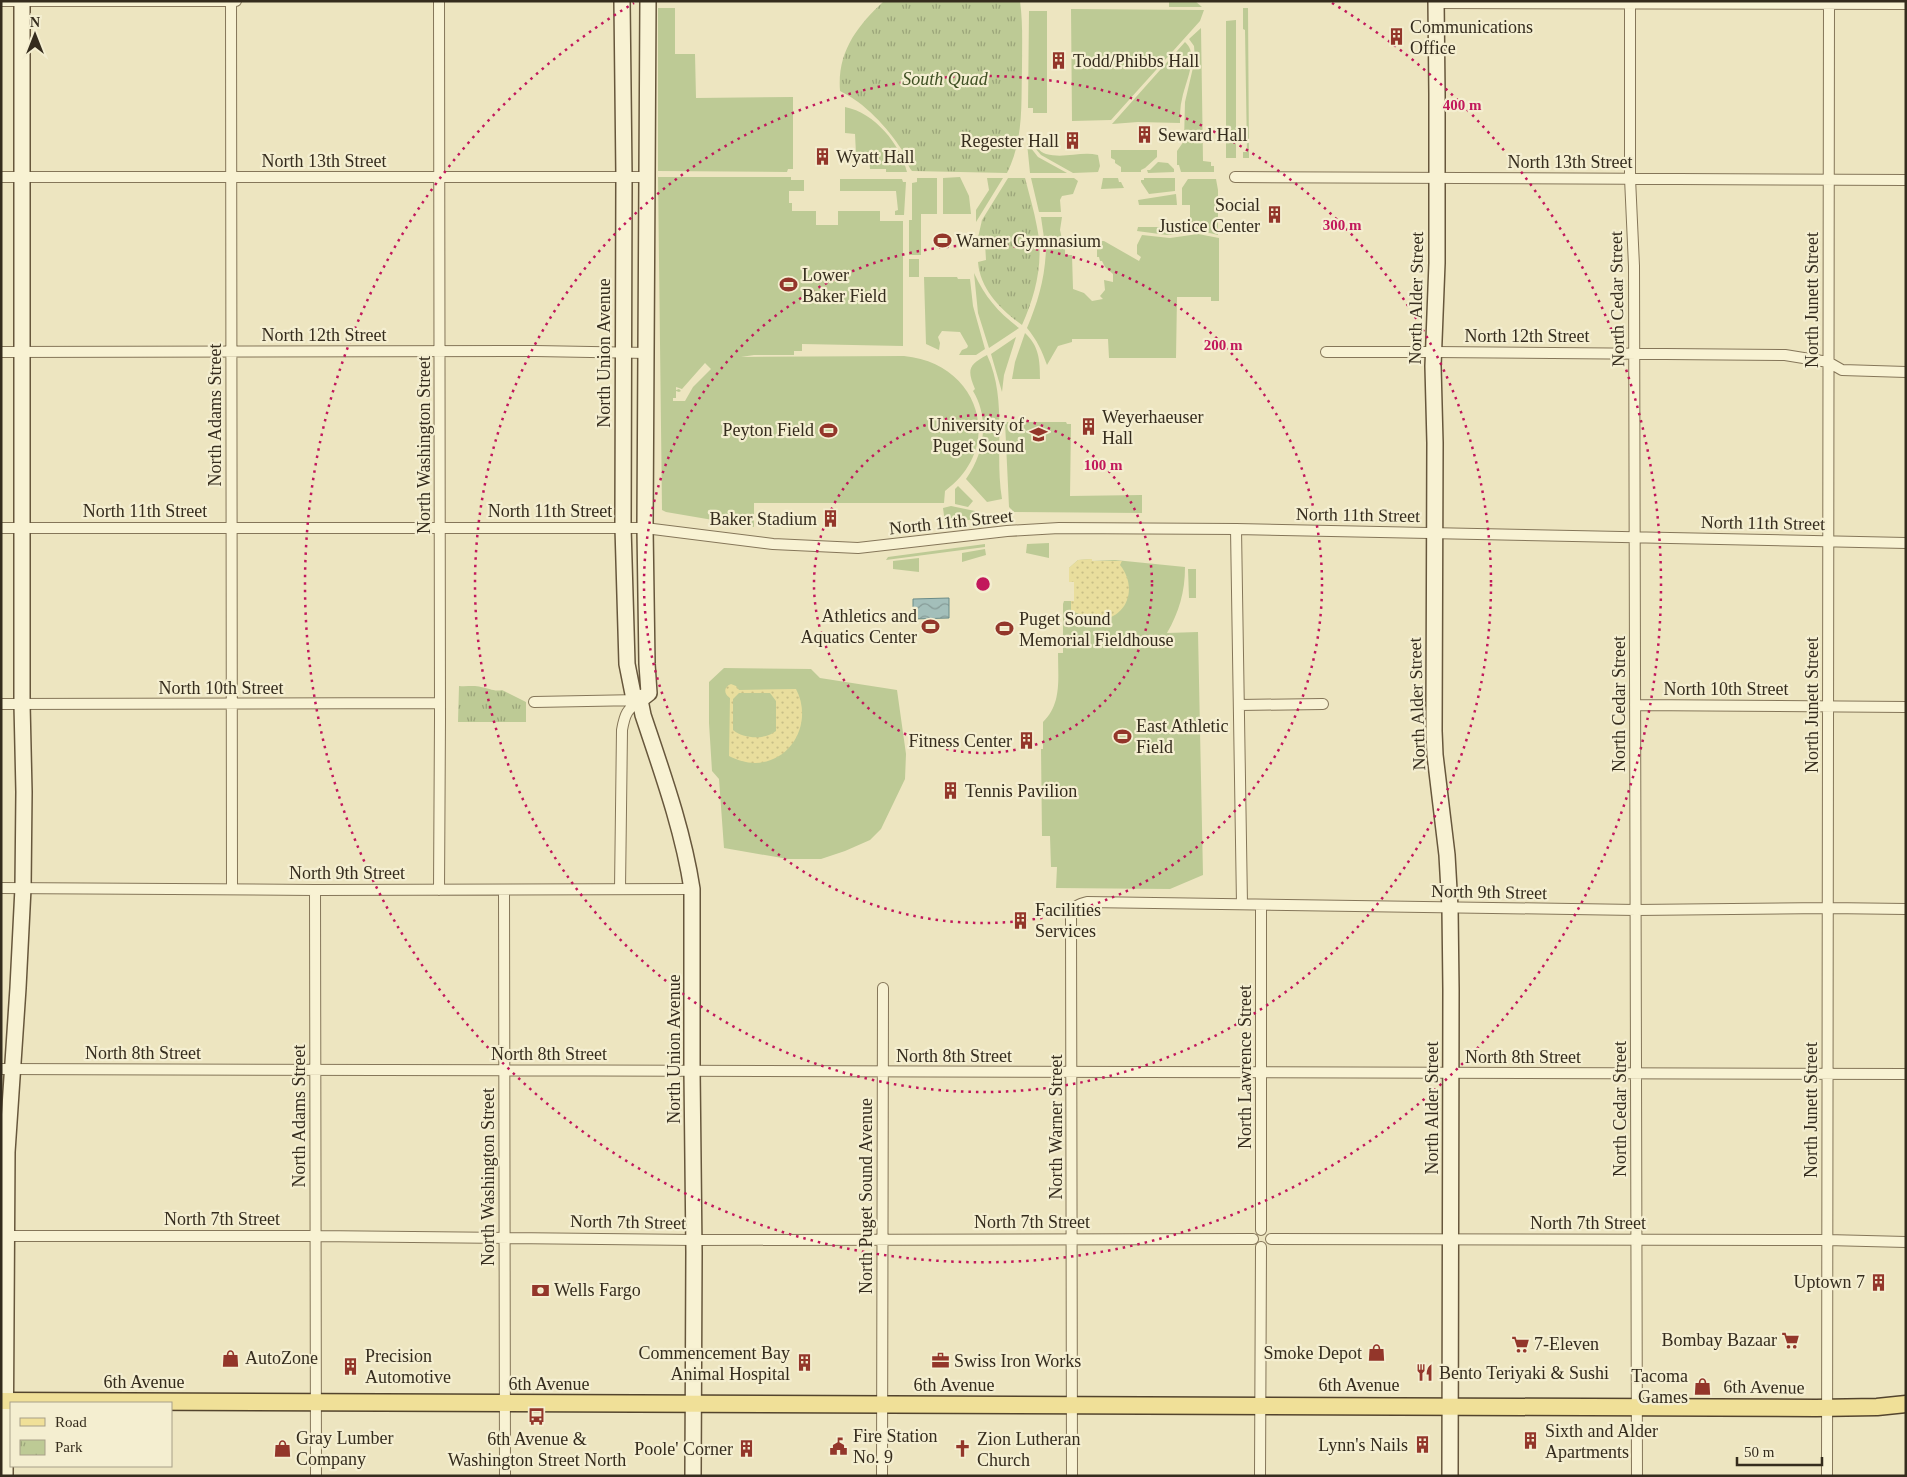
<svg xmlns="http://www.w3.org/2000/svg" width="1907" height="1477" font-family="Georgia,serif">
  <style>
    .grass { fill: #bdca95; fill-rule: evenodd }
    .sand { fill: url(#sand-dots); fill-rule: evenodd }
    .park { fill: url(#park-tufts) }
    .water { fill: url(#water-waves); stroke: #6b8c88 }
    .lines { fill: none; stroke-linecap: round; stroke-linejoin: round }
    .street-casing { stroke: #857659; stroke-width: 12 }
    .secondary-casing { stroke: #67573c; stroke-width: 18 }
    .primary-casing { stroke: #53442d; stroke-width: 19 }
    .street { stroke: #f8f2d3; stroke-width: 10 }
    .secondary { stroke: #f8f2d3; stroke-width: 15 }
    .primary { stroke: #f0e098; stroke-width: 16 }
    .ring { fill: none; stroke: #c2185b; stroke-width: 2.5; stroke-dasharray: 2.5 5 }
    .labels { text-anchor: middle; stroke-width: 4.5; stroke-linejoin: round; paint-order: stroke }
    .poi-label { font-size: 18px; fill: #352c1d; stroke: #f4eed0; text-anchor: start }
    .park-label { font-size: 18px; font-style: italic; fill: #405124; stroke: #f4eed0 }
    .street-label { font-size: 18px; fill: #352c1d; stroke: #f4eed0 }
    .centre { fill: #c2185b; stroke: #f4eed0; stroke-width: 2.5 }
    .ring-label { font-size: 15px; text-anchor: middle; font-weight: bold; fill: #c2185b; stroke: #f4eed0; stroke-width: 4.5; stroke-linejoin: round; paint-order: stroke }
  </style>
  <defs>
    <pattern id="sand-dots" width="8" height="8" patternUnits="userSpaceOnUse" patternTransform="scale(1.25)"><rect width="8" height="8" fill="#e9de9d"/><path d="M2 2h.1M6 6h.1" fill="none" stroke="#c8bf87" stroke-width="1.8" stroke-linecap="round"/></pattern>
    <pattern id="park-tufts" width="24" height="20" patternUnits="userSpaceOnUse" patternTransform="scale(1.25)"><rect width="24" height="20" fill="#bdca95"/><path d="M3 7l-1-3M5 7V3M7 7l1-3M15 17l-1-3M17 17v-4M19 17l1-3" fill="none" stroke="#9aa479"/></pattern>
    <pattern id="water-waves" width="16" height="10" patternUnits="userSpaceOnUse" patternTransform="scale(1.25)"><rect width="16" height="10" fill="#a3bfba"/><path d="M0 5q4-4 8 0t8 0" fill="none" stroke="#869b97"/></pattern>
  </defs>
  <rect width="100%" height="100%" fill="#ede5c0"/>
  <!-- grass -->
  <path class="grass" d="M1169,1h26l7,6h-33z
    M658,8h17v46h20l1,44 97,-1v72h-5l-1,3 -129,-1z
    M1243,8h5l1,150h-6v-6h4l-2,-122 -2,-1z
    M1071,9l133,1 -4,11 -89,99 -39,1z
    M1029,11h18v102h-14v-5h-5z
    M1236,20v138h-10v-137z
    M1201,28l2,133 8,1v4h3v6h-33l-2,-7h-2v-14l7,-10 1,-39 10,-43 -1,-13 -5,-7z
    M1185,42c15,13 0,40 -3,57 -2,7 -2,16 -2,24l-42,-1 -26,2z
    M845,107c30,6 55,37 62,65h-21v-3h-16l-1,-15h-13l-1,-20 -10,-1z
    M1030,142c6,3 9,10 16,12 18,5 35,-3 52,1l2,11 -2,6 -25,1 -32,-18z
    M1027,143l11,14 29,16h-37z
    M1111,150h46v7l-12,11 -4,2v2h-20v-5l-6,-4v-3l-4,-2z
    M1158,162l10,1 6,6v3l-26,1 -1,-3h3z
    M658,177h133v3h13v11h-15v12h3v8h24v14h22v-14h42v10h23v125l-101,-2v7h-8v4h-40l-13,2 163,-1c75,7 102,90 41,135l-1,12h-190v24l-88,-15 -4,-2zM705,363l6,6 -18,18 -8,14h-12v-3h3v-7l3,1 2,-1 -2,-2 -3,1v-3l6,2z
    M960,177l9,19 2,18h-28v-36z
    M917,178h20v36h-16v41h-12v-35h3v-37l5,-1z
    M987,178h16l-27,44v-12l13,-20z
    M1031,178h43l4,3 -5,13 -11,2 -2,4 1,12h-22z
    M1103,178h15l1,4h2l3,6 -23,1z
    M1144,178h31v13l-26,3 -8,-12v-2h3z
    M840,179h62l1,3h3l-2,33h-9v-4l3,-1 -2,-19h-56z
    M1188,179h28l2,11v45l-17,-4 -34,4 -30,-4 1,-4h52v-22h-8v-17z
    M1176,194l1,11h-38l-1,-5z
    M1041,217h21l-2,13 3,14 -18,1z
    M1198,234l21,4v63h-8v-4h-34l-1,61h-67l-1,-19h-36v3l-14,4 -11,19c-5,-14 -10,-25 -20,-37 11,-26 18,-50 19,-79h19v6h7l1,34 11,4 8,8 11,-2 -3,-3 5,-6 -1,-10 9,2v-8l-8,-7 -3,-6h-2l-1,-4h-2v-16h7l35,20 2,-4 -4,-3v-9l5,-10 28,3z
    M909,259h10v18h-10z
    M974,273c11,24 24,39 45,55l-30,20 -11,-35z
    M924,277h33l1,2h12l3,27 12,43 -9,6h-17l3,-5 5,-2 1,-2 -8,-14 -18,-1 -4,6 2,6 -1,7 -13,-6z
    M1025,333c14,13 15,27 15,46h-28l3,-17z
    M1016,337l-12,38 -2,17 -11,-38z
    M987,355c21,45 7,96 15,144l-15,3 -21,-23c18,-25 24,-60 7,-88l2,-2c-8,-19 -7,-24 12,-34z
    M1005,422h61l1,2h4l-1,72 72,-1v18l-128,-1 -5,-5z
    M958,486l15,15 -5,6 -13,-3v-15z
    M951,506l24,5 1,8 -31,4 -2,-15z
    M1049,543v15l-23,-5 1,-9z
    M985,544v3l-99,13 2,-3z
    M985,549l1,6 -24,7v-9z
    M919,558v14l-26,-3v-8z
    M1092,559v2l23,-1 70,7c0,25 -6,45 -18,66l31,-1 5,243 -33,14 -114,-1 1,-21h-6l-1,-31h-8l-1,-87h2v-27c19,-18 15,-44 15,-69h5v-49l1,-3h10v-19h-5v-14l9,-8z
    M1188,569h8v29h-7z
    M724,668l87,1 9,9 77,12 9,64 -1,25 -24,50 -11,11 -25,11 -24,8h-33l-64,-11 -5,-69 -7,-8 -3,-48v-41z"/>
  <!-- sand -->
  <path class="sand" d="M1092,559v2h30l-2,4c18,22 8,54 -23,55 -11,1 -16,-8 -26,-8v-11h3v-19h-5v-14l9,-8z
    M731,684l5,2 3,4 57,-1c17,32 -3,73 -41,74 -9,0 -18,-3 -26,-7l1,-58c-6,-4 -7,-11 1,-14zM739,693h31l6,8v30c-11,9 -32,8 -43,-1v-31z"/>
  <!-- park -->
  <path class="park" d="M884,1h136c3,22 2,44 2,66 -1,37 2,72 -15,106l-95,-2c-5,-6 -6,-14 -10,-21 -15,-23 -37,-47 -62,-59 -3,-39 17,-65 44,-90z
    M1008,178h17c4,16 9,32 12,49 7,34 -1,67 -15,98 -21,-15 -42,-36 -44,-63l8,-2 -1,-17 -8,-1 5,-22z
    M459,686c7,1 15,-1 22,1 8,1 13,5 21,3l24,12v20h-68z"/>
  <!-- water -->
  <path class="water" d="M949,598v20l-36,1v-20z"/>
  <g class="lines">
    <defs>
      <path id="street" d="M1,1h235
        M231,1l1,888
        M1630,1v177l4,88 3,1210
        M1436,3l470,1
        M1,177h646
        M1235,177l671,3
        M1,352l534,-1 112,2
        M1326,352h108l351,3 43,7 14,8 64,2
        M1,528h644l128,16 85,4 149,-17 52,-3 177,1 670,14
        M1236,529l6,375
        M534,702l106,-2
        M1,704l439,-1
        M1239,705l84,-1
        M1635,705l271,2
        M1,888l314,2 377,-1
        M620,889l2,-159c3,-17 5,-20 18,-30
        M315,890l1,586
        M439,890l1,-171 -1,-718
        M504,890l1,586
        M1,1069l1905,5
        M1261,1230v-325
        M2,1236h313l379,4 559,-1
        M1271,1239l556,1 79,2
        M882,1476l1,-488
        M1072,1476l-1,-562c3,-8 8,-10 16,-12l549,8 192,-2 78,1
        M1260,1476l1,-229
        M1827,1476l2,-1475"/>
      <path id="secondary" d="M622,1l2,176 -1,350 4,137 6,30 7,6 3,15c19,57 40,115 49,174v182l2,181 -1,224
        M1436,1l1,93v169l-4,103 2,77 -1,288 1,24 12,100 3,53 1,82 -1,486
        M640,700l9,-7 -2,-29 -2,-136 3,-527
        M5,1476l2,-324 11,-164 5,-100 1,-96 -2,-88v-703"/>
      <path id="primary" d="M1,1401l1815,7 61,-1 29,-3"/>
    </defs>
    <!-- street casing -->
    <use href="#street" class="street-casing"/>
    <!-- secondary casing -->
    <use href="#secondary" class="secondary-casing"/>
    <!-- primary casing -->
    <use href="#primary" class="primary-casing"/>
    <!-- street -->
    <use href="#street" class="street"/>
    <!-- secondary -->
    <use href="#secondary" class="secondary"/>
    <!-- primary -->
    <use href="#primary" class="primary"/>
  </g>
  <!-- distance rings -->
  <g class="ring">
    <circle cx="983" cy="584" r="169"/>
    <circle cx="983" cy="584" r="339"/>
    <circle cx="983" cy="584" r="508"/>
    <path d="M1332 3A678 678 0 1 1 634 3"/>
  </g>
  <!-- icons -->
  <defs>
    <symbol id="building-bare" viewBox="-9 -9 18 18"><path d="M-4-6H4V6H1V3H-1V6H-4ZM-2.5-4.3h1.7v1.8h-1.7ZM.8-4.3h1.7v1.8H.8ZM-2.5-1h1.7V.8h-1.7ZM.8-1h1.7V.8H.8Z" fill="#93362a" stroke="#f4eed0" stroke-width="2.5" paint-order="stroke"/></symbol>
    <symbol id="stadium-bare" viewBox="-9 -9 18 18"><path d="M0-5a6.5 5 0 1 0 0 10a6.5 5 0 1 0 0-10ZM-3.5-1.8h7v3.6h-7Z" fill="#93362a" stroke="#f4eed0" stroke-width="2.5" paint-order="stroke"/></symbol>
    <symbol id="university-bare" viewBox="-9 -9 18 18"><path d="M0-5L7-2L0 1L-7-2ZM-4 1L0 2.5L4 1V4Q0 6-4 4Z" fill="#93362a" stroke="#f4eed0" stroke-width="2.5" paint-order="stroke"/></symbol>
    <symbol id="bank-bare" viewBox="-9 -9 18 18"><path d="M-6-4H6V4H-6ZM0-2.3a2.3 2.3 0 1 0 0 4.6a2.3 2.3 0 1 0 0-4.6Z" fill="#93362a" stroke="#f4eed0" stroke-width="2.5" paint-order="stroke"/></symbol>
    <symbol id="supermarket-bare" viewBox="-9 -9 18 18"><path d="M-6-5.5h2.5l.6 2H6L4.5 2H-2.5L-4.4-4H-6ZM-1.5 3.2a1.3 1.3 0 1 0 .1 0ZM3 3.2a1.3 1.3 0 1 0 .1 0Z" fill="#93362a" stroke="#f4eed0" stroke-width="2.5" paint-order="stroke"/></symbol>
    <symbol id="shop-bare" viewBox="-9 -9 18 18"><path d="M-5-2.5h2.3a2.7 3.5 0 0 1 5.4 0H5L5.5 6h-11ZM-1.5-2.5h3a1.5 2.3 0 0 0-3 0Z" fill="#93362a" stroke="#f4eed0" stroke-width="2.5" paint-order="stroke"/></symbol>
    <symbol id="office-bare" viewBox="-9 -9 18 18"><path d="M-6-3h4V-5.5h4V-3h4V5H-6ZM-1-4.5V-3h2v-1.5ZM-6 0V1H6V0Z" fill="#93362a" stroke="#f4eed0" stroke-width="2.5" paint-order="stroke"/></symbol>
    <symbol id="restaurant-bare" viewBox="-9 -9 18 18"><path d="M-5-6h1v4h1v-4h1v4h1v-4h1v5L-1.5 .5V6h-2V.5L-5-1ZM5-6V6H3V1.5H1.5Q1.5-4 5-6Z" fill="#93362a" stroke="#f4eed0" stroke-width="2.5" paint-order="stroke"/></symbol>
    <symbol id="bus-bare" viewBox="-9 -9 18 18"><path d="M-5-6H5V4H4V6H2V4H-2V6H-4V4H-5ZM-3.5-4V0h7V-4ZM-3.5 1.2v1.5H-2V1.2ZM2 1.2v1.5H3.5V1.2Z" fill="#93362a" stroke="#f4eed0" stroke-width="2.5" paint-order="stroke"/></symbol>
    <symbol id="civic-bare" viewBox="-9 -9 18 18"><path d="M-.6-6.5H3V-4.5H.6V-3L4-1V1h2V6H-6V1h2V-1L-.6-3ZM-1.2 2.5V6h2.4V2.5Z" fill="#93362a" stroke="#f4eed0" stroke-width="2.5" paint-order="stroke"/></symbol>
    <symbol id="church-bare" viewBox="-9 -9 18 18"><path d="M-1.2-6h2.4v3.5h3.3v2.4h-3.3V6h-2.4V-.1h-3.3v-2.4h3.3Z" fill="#93362a" stroke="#f4eed0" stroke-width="2.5" paint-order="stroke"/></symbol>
  </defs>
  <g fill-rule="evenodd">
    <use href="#building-bare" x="1384" y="24" width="25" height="25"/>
    <use href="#building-bare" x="1046" y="48" width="25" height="25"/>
    <use href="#building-bare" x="1132" y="122" width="25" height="25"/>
    <use href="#building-bare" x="1060" y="128" width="25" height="25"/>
    <use href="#building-bare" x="810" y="144" width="25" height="25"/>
    <use href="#building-bare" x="1262" y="202" width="25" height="25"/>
    <use href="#stadium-bare" x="930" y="228" width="25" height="25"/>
    <use href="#stadium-bare" x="776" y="272" width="25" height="25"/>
    <use href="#building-bare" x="1076" y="414" width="25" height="25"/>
    <use href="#stadium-bare" x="816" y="418" width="25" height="25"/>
    <use href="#university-bare" x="1026" y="422" width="25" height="25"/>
    <use href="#building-bare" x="818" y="506" width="25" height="25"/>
    <use href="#stadium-bare" x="918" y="614" width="25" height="25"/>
    <use href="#stadium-bare" x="992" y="616" width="25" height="25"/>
    <use href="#stadium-bare" x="1110" y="724" width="25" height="25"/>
    <use href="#building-bare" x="1014" y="728" width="25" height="25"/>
    <use href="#building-bare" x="938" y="778" width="25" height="25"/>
    <use href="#building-bare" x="1008" y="908" width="25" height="25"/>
    <use href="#building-bare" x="1866" y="1270" width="25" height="25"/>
    <use href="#bank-bare" x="528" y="1278" width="25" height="25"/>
    <use href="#supermarket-bare" x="1778" y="1328" width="25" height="25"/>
    <use href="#supermarket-bare" x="1508" y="1332" width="25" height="25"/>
    <use href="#shop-bare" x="1364" y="1340" width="25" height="25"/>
    <use href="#shop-bare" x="218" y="1346" width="25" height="25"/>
    <use href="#office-bare" x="928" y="1348" width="25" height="25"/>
    <use href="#building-bare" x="792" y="1350" width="25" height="25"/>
    <use href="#building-bare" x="338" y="1354" width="25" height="25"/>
    <use href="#restaurant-bare" x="1412" y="1360" width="25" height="25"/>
    <use href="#shop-bare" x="1690" y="1374" width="25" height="25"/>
    <use href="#bus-bare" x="524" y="1404" width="25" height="25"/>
    <use href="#building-bare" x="1518" y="1428" width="25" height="25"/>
    <use href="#building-bare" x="1410" y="1432" width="25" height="25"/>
    <use href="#civic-bare" x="826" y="1434" width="25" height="25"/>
    <use href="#shop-bare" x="270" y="1436" width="25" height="25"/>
    <use href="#building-bare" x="734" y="1436" width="25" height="25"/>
    <use href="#church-bare" x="950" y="1436" width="25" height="25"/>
  </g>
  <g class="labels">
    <!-- poi labels -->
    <g class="poi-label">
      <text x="1410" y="33">Communications<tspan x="1410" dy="21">Office</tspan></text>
      <text x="1073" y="67">Todd/Phibbs Hall</text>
      <text x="1158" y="141">Seward Hall</text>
      <text x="1059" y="147" text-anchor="end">Regester Hall</text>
      <text x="836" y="163">Wyatt Hall</text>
      <text x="1260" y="211" text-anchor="end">Social<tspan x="1260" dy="21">Justice Center</tspan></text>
      <text x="956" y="247">Warner Gymnasium</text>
      <text x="802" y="281">Lower<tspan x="802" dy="21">Baker Field</tspan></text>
      <text x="1102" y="423">Weyerhaeuser<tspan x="1102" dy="21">Hall</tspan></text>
      <text x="1024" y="431" text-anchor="end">University of<tspan x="1024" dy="21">Puget Sound</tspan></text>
      <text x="814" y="436" text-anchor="end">Peyton Field</text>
      <text x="817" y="525" text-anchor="end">Baker Stadium</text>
      <text x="917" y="622" text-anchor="end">Athletics and<tspan x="917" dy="21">Aquatics Center</tspan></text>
      <text x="1019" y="625">Puget Sound<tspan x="1019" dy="21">Memorial Fieldhouse</tspan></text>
      <text x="1136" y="732">East Athletic<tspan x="1136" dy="21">Field</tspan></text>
      <text x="1012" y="747" text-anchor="end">Fitness Center</text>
      <text x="965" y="797">Tennis Pavilion</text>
      <text x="1035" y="916">Facilities<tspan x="1035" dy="21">Services</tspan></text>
      <text x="1865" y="1288" text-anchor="end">Uptown 7</text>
      <text x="554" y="1296">Wells Fargo</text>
      <text x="1777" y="1346" text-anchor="end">Bombay Bazaar</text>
      <text x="1534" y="1350">7-Eleven</text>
      <text x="790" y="1359" text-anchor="end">Commencement Bay<tspan x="790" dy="21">Animal Hospital</tspan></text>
      <text x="1362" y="1359" text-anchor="end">Smoke Depot</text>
      <text x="365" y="1362">Precision<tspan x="365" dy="21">Automotive</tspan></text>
      <text x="245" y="1364">AutoZone</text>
      <text x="954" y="1367">Swiss Iron Works</text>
      <text x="1439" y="1379">Bento Teriyaki &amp; Sushi</text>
      <text x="1688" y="1382" text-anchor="end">Tacoma<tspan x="1688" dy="21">Games</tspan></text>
      <text x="1545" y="1437">Sixth and Alder<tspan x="1545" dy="21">Apartments</tspan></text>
      <text x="853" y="1442">Fire Station<tspan x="853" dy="21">No. 9</tspan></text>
      <text x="296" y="1444">Gray Lumber<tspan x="296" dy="21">Company</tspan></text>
      <text x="537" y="1445" text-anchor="middle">6th Avenue &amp;<tspan x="537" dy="21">Washington Street North</tspan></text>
      <text x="977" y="1445">Zion Lutheran<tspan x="977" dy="21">Church</tspan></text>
      <text x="1408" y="1451" text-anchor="end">Lynn's Nails</text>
      <text x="733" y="1455" text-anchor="end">Poole' Corner</text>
    </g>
    <!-- park labels -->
    <g class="park-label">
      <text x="945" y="85">South Quad</text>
    </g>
    <!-- street labels -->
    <g class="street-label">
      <text x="324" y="167">North 13th Street</text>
      <text x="1570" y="168">North 13th Street</text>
      <text transform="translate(1416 298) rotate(-89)" y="6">North Alder Street</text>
      <text transform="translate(1617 299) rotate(-91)" y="6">North Cedar Street</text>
      <text transform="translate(1812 300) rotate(-90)" y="6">North Junett Street</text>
      <text x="324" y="341">North 12th Street</text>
      <text x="1527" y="342">North 12th Street</text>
      <text transform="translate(604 353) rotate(-90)" y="6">North Union Avenue</text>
      <text transform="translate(215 415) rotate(-90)" y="6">North Adams Street</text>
      <text transform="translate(424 445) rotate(-90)" y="6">North Washington Street</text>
      <text x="145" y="517">North 11th Street</text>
      <text x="550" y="517">North 11th Street</text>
      <text transform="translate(1358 515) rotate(1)" y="6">North 11th Street</text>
      <text transform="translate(951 522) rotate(-6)" y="6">North 11th Street</text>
      <text transform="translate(1763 523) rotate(1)" y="6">North 11th Street</text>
      <text x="221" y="694">North 10th Street</text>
      <text x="1726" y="695">North 10th Street</text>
      <text transform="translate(1417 704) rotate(-92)" y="6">North Alder Street</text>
      <text transform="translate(1619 704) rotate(-90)" y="6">North Cedar Street</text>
      <text transform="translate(1812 705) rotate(-90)" y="6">North Junett Street</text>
      <text x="347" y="879">North 9th Street</text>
      <text transform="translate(1489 892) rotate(1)" y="6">North 9th Street</text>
      <text transform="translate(674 1049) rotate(-90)" y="6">North Union Avenue</text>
      <text x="143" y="1059">North 8th Street</text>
      <text x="549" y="1060">North 8th Street</text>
      <text x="954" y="1062">North 8th Street</text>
      <text x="1523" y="1063">North 8th Street</text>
      <text transform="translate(1245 1067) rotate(-90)" y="6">North Lawrence Street</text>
      <text transform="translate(1432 1108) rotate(-90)" y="6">North Alder Street</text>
      <text transform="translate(1620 1109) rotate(-90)" y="6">North Cedar Street</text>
      <text transform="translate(1811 1110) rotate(-90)" y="6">North Junett Street</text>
      <text transform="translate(299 1116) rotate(-90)" y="6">North Adams Street</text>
      <text transform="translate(1056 1127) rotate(-90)" y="6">North Warner Street</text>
      <text transform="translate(488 1177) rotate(-90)" y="6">North Washington Street</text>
      <text transform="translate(866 1196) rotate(-90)" y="6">North Puget Sound Avenue</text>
      <text x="222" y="1225">North 7th Street</text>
      <text transform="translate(628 1222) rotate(1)" y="6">North 7th Street</text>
      <text x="1032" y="1228">North 7th Street</text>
      <text x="1588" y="1229">North 7th Street</text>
      <text x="144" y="1388">6th Avenue</text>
      <text x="549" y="1390">6th Avenue</text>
      <text x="954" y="1391">6th Avenue</text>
      <text x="1359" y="1391">6th Avenue</text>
      <text transform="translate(1764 1387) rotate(1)" y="6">6th Avenue</text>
    </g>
  </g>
  <circle cx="983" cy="584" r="8" class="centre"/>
  <g class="ring-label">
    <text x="1462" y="110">400 m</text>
    <text x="1342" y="230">300 m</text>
    <text x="1223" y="350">200 m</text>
    <text x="1103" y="470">100 m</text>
  </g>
  <!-- border -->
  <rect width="1907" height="1477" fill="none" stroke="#352c1d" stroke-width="5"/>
  <!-- legend -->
  <rect x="10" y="1402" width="162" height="65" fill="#f4eed0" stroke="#a8a088"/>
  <rect x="20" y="1418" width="25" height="8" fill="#f0e098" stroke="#a8a088"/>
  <text x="55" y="1427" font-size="15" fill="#352c1d">Road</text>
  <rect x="20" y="1440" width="25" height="15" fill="url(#park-tufts)" stroke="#a8a088"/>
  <text x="55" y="1452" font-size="15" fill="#352c1d">Park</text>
  <!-- north arrow -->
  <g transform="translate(35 35)" stroke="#f4eed0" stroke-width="4" paint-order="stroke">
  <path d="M0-4L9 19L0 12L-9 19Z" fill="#352c1d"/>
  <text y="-8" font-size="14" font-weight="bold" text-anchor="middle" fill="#352c1d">N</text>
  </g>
  <!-- scale -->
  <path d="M1737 1457v8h85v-8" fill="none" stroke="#352c1d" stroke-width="2.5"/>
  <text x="1744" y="1457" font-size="15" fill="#352c1d" stroke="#f4eed0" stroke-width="4" paint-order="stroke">50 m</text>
</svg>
